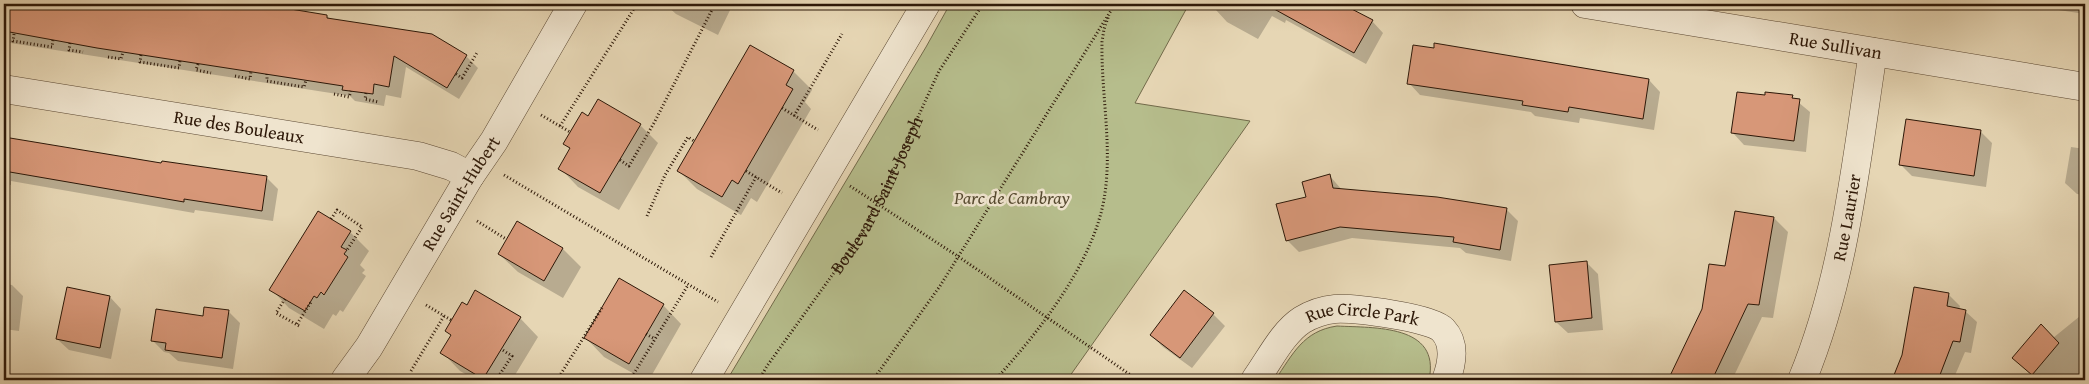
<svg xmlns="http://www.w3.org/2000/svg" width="2089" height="384" font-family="'Gentium Book Plus',serif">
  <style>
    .green { fill: #b6bd8c; stroke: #726a4a }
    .shadow { fill: #0003 }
    .building { fill: #d79778; stroke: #2d1808 }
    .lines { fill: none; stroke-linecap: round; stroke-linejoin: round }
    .minor-casing { stroke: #5b4833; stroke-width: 29 }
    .tertiary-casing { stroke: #5b4833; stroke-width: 29 }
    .path { stroke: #2d1808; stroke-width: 3; stroke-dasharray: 1 2.5; stroke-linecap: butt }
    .minor { stroke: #efe4ce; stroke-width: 28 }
    .tertiary { stroke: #efe4ce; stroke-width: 28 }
    .labels { text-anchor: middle; stroke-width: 5; stroke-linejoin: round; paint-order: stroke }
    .street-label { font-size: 18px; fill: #2d1808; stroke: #efe4ce }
    .park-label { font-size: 18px; font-style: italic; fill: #564a30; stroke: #efe4ce }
  </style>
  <rect width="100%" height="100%" fill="#e6d6b4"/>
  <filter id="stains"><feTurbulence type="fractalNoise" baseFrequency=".004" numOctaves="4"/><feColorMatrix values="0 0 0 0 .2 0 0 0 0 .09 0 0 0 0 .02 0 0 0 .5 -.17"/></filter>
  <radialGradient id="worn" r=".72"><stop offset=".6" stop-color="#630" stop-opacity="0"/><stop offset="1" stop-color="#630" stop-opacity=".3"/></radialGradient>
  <!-- green -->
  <path class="green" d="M950,4h239l-54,99 115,18 -183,259h-340l199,-333z
    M1337,326c37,2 104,-2 92,54h-154c18,-26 28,-49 62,-54z"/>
  <!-- shadow -->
  <path class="shadow" d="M4,4h253l70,12 3,3 101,16 35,21 12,12 -19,31 -53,-32 -5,31 -15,-3 -2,11 -29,-5 -5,-5 -346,-54z
    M665,4h68l-15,31 -42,-21z
    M1219,4h120l33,17 11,12 -17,31 -80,-44 -1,3 -13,-7 -14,23 -31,-17 -11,-12z
    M2019,4h66v10z
    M750,46l43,25 19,19 -7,12 6,7 -54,93 -6,-4 -10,17 -44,-26 -19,-19z
    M1649,80l11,12 -6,38 -74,-12 -1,5 -44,-7 -4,-4 -111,-17 -11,-12z
    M1766,93l26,4 18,15 -4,40 -62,-7 -11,-12 33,-36z
    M589,117l51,8 18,18 -39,67 -41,-23 -18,-19 11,-18 -7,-6z
    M1980,131l12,12 -6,44 -74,-11 -11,-11z
    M4,138l158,27 104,12 12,12 -5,32 -78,-11 -1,3 -183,-32v4l-7,-1z
    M2071,147l14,2v46l-8,-1 -12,-11z
    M1329,175l13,15 164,19 12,12 -7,40 -45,-8 -6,-5 -108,-10 -53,14 -12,-12 20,-43z
    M1774,218l14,14 -15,86 -11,-1 -30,63h-54l-6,-5 55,-107z
    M517,222l46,27 18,18 -18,31 -45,-26 -19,-18z
    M350,232l19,19 -9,14 5,5 -3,3 4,3 -23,36 -3,-2 -4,6 -3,-2 -9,15 -35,-21 -18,-19z
    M1586,262l12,12 5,56 -35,3 -12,-11z
    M4,284l8,1 11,11 -4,35 -15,-2z
    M68,289l42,8 11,12 -10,50 -42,-9 -12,-11z
    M1948,294l12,12 -1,4 6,1 12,11 -6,31 -6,-1 -12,28h-59l10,-25z
    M663,305l18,19 -32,56h-4l-41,-23 -18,-19z
    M467,307l53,11 18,19 -26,43h-36l-16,-9 -18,-19 10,-16 -5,-5z
    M228,311l12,12 -7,46 -55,-8 -9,-8 -5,-1 -12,-12 52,-23z
    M2085,312v64l-4,4h-50l1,-4 -18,-18 39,-20z
    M1213,314l12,12 -33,42 -29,-21 -12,-12z
    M1530,376l8,4h-10z"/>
  <!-- building -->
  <path class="building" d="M4,4h256l67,11v3l105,16 35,21 -20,33 -53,-32 -5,31 -15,-3 -1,10 -31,-4 1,-4 -246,-38 -93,-17z
    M1265,4h77l31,16 -19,33z
    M1434,43l215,36 -6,40 -74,-12 -1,5 -46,-7 1,-4 -116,-17 6,-39 21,3z
    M750,45l44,25 -8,15 7,4 -55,95 -6,-4 -10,17 -45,-26z
    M1737,92l28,3v-3l28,3 -1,3 8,1 -6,42 -63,-8z
    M598,99l43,25 -41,69 -42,-24 12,-21 -7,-4 19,-32 6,4z
    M1906,119l75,11 -7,46 -75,-11z
    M4,137l157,26 1,-2 105,15 -5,35 -78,-12v3l-180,-31z
    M1330,174l3,14 104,9 70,11 -7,42 -47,-8 1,-5 -114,-10 -54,14 -10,-37 30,-7 -4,-15z
    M318,211l33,20 -10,16 6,3 -3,4 4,3 -24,38 -3,-3 -4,6 -3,-2 -9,15 -36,-21z
    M1735,211l39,6 -15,88 -11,-1 -36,76h-44l34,-71 7,-45 16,2z
    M517,221l46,27 -19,33 -46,-27z
    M1587,261l5,57 -37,4 -6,-57z
    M619,278l45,26 -35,60 -45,-26z
    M67,287l43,9 -10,52 -44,-9z
    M1914,287l35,6 -2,13 19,4 -6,32 -7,-1 -15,39h-46l10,-25z
    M475,290l46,27 -38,62 -43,-26 11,-18 -6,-4 17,-29 5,3z
    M1184,290l30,23 -34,45 -30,-23z
    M204,307l25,3 -7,48 -57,-8 1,-7 -15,-2 5,-32 47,7z
    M2041,324l18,19 -27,32 -20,-17z"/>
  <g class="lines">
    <defs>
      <g id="minor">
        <path id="s2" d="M1585,4l500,83"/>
        <path id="s3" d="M4,89l414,67 33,10 19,10"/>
        <path id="s4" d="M345,380l24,-33 101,-171 24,-35 79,-137"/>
        <path id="s5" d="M1255,380c14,-19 27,-47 47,-60 10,-6 22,-10 33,-11 19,-1 96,8 108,21 13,14 9,34 3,50"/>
        <path id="s6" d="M1802,380c43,-103 54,-219 71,-328"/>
      </g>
      <path id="tertiary" d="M704,380l222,-376"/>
    </defs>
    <!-- minor casing -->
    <use href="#minor" class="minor-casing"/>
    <!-- tertiary casing -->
    <use href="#tertiary" class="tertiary-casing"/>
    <!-- path -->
    <g class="path">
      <path d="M14,34l-1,7 39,6 1,-7"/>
      <path d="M70,43l-1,7 14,2"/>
      <path d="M141,55l-1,7 39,6 1,-7"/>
      <path d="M108,57l13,2 2,-7"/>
      <path d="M198,64l-2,6 15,3"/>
      <path d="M267,74v7l37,6 2,-7"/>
      <path d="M456,74l6,4 16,-27"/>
      <path d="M235,76l15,3 1,-8"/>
      <path d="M366,93l-1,6 13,3"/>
      <path d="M334,94l15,3 2,-6"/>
      <path d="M782,108l36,22"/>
      <path d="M541,115l29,17"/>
      <path d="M794,116l48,-82"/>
      <path d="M560,126l77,-122"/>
      <path d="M620,160l9,6 25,-43 61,-119"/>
      <path d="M746,171l36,22"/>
      <path d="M504,175l214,127"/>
      <path d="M850,186l109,71 179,123"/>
      <path d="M647,216l18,-41 23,-38 6,4"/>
      <path d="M331,219l6,-9 25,17 -15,23"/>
      <path d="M477,221l29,18"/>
      <path d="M711,257l45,-80"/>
      <path d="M285,299l-9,14 25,14"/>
      <path d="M426,305l25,15"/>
      <path d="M297,324l14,-22"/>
      <path d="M646,334l9,5"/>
      <path d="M411,371l33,-55"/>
      <path d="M496,380l16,-24 -11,-7"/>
      <path d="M557,380l45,-72"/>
      <path d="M630,380l58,-95"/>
      <path id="s1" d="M759,380l8,-14 94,-131 25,-48 53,-116 44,-67"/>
      <path d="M873,380l67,-94 175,-282"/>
      <path d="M995,380c44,-48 101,-120 110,-187 7,-50 -4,-101 -3,-151l2,-13 5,-14"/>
    </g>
    <!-- minor -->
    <use href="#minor" class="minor"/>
    <!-- tertiary -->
    <use href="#tertiary" class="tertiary"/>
  </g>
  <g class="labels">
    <!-- street labels -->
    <g class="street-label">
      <text dy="6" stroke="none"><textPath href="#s2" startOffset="254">Rue Sullivan</textPath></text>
      <text dy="6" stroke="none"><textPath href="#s3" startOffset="238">Rue des Bouleaux</textPath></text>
      <text dy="6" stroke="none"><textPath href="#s4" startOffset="220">Rue Saint-Hubert</textPath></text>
      <text dy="6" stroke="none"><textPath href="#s1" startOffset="220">Boulevard Saint-Joseph</textPath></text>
      <text dy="6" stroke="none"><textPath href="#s6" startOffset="169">Rue Laurier</textPath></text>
      <text dy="6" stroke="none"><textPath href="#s5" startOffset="139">Rue Circle Park</textPath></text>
    </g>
    <!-- park labels -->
    <g class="park-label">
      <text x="1012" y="204">Parc de Cambray</text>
    </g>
  </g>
  <!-- margin -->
  <rect width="2089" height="384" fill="none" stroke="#e6d6b4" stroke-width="20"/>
  <rect x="5" y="5" width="2079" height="374" fill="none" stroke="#2d1808" stroke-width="2.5"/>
  <rect x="10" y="10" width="2069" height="364" fill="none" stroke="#2d1808"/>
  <rect width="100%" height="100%" filter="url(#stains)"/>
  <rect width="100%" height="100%" fill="url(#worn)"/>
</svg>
